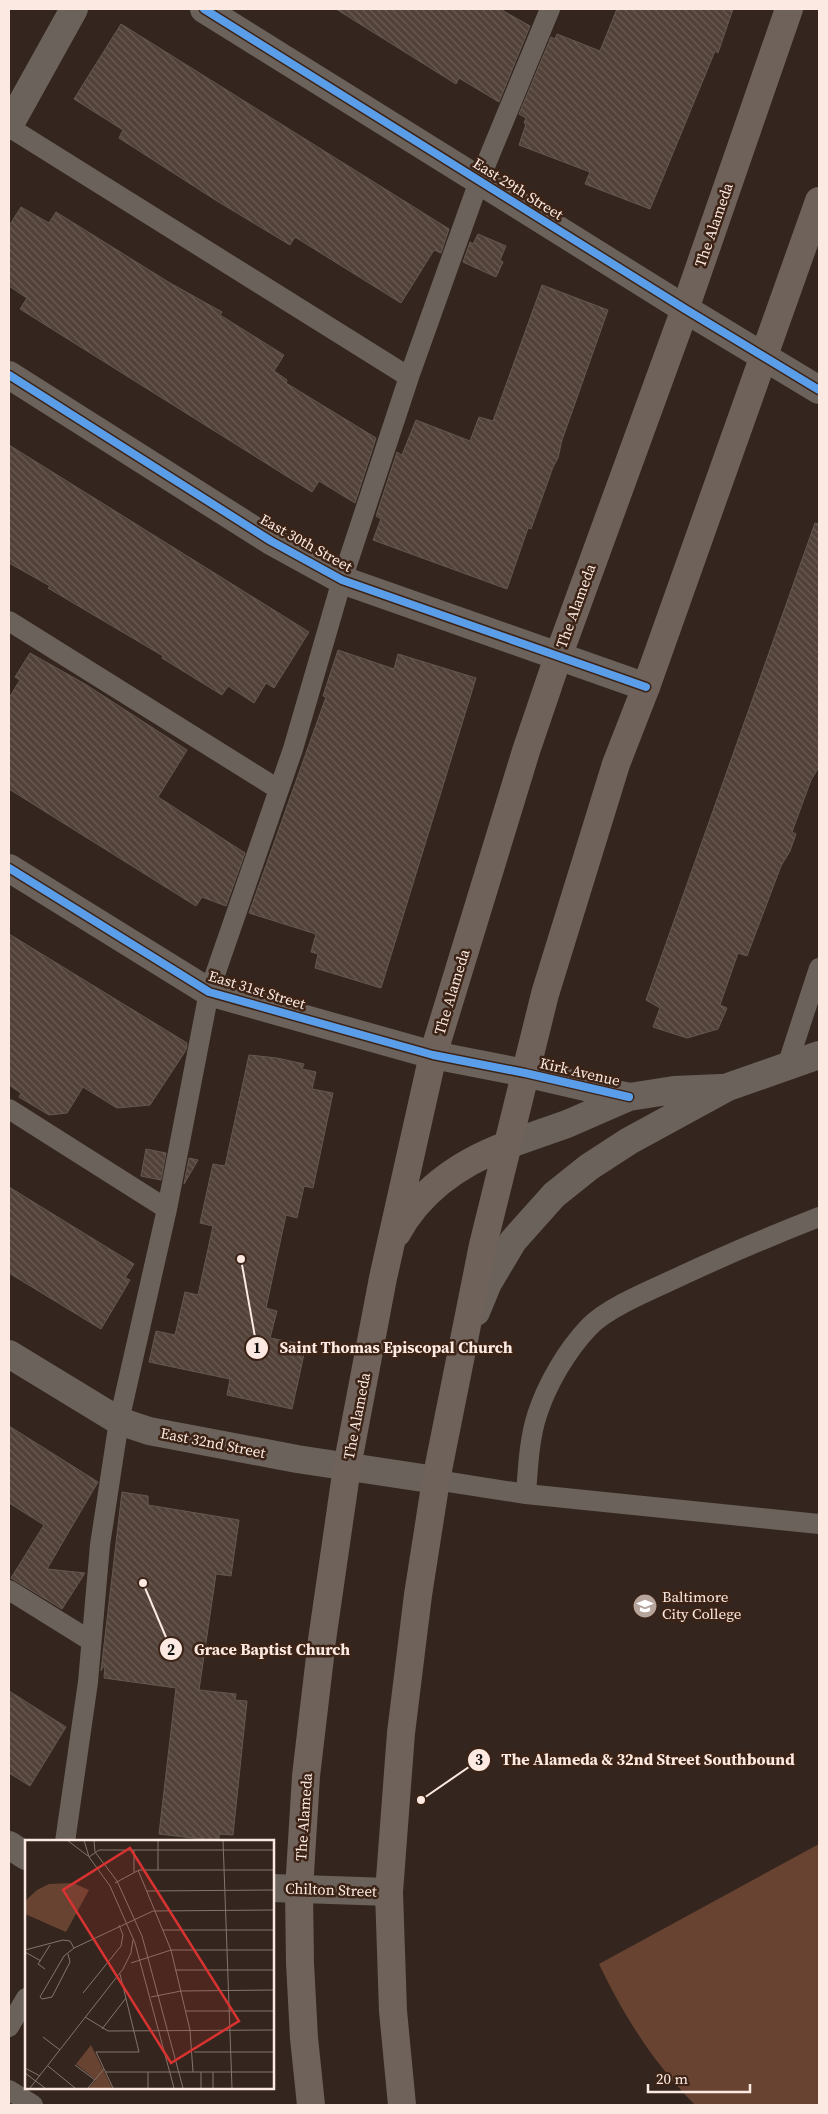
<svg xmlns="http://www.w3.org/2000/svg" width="828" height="2114" font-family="'Source Serif 4',serif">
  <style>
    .pitch { fill: #684331 }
    .building { fill: url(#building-back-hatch); stroke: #635851 }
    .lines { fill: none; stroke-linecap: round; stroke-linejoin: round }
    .service { stroke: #6b625c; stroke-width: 20 }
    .minor { stroke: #6b625c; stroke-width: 28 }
    .tertiary { stroke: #6b625c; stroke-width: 28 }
    .primary { stroke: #6e625a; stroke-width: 28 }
    .cycleway-casing { stroke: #3c2316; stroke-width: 11 }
    .cycleway { stroke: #5a9eea; stroke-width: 8 }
    .labels { text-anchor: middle; stroke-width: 5; stroke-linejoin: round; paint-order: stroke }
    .street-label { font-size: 15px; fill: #fceae2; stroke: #3c2316 }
    .poi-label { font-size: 15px; fill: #fceae2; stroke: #3c2316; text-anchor: start }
    .inset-road { fill: none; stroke: #84746c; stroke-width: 1 }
    .view { fill: #d83231; fill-opacity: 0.15; stroke: #d83231; stroke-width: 2.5 }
    .inset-edge { fill: none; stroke: #fceae2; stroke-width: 2.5 }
    .leader { fill: none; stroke: #fceae2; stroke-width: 2 }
    .callout-dot { fill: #fceae2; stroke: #3c2316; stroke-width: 2 }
    .mark-label { font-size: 15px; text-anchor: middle; font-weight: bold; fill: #111 }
    .callout-label { font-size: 16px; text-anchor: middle; font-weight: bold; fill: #fceae2; stroke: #3c2316; stroke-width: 5; stroke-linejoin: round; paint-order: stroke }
  </style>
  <defs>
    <pattern id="building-back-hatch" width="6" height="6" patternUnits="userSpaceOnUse" patternTransform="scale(1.25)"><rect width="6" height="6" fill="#514138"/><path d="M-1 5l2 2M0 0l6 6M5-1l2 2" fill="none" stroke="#6b5d54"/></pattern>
  </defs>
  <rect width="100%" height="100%" fill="#34261e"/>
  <!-- pitch -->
  <path class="pitch" d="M819,1844v261h-124c-42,-43 -70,-87 -96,-141z"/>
  <!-- building -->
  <path class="building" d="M336,9h164l30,17 -31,76 -40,-24 -3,6z
    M617,9h116l-15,44 -3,-2 -65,158 -65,-25 5,-12 -71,-27 7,-21 -2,-1 2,-5 -7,-4 32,-77 4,2 2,-5 43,17z
    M121,24l328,205 -8,24 -7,-3 -33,53 -106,-66 -5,8 -73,-44 -98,-63 4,-8 -49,-31z
    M21,207l28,16 7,-11 114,71 52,29 -2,3 64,40 -10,16 13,9 -1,3 90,55 -21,65 -36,-22 -7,11 -292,-183 7,-11 -18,-12v-60z
    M478,234l28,12 -6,14 3,2 -7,15 -33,-15 7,-20 3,2z
    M542,285l66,25 -46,130 -4,18 -5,9 -22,62 -3,-1 -21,61 -134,-49 8,-21 -5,-3 21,-64 5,3 14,-35 54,21 9,-24 14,4z
    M9,445l300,187 -35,56 -8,-5 -12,20 -26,-17 -6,9 -60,-37 1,-2 -115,-68 2,-2 -41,-23z
    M815,523l4,1v243l-8,13 -19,52 4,2 -6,17 -9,15 -34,90 -9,-3 -18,52 7,3 -9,21 -31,9 -34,-11 7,-19 -14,-8z
    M338,650l56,19 4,-15 78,24 -95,310 -66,-20 3,-14 -7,-2 5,-18 -67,-21 77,-216 -3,-1z
    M30,653l55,31 102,66 -29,47 87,56 -19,53 -24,-9 -6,9 -187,-117v-91l11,-18 -5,-3z
    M9,934l178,109 -1,7 -36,55 -33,3 -34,-21 -16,26 -18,2 -30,-18 2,-4 -12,-8z
    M249,1055l28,3 27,6 -2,5 14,3 -4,17 21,4 -20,95 -9,-2 -7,32 -11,-3 -20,93 11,3 -7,27 36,7 -14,64 -65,-14 3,-16 -81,-17 7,-31 19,4 10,-43 13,3 15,-69 -13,-3 13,-59 12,2z
    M146,1149l20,4 -5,27 -20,-4z
    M189,1158l9,2 -14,24z
    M9,1187l125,77 -9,14 5,2 -29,49 -92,-56z
    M9,1426l89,56 -51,87 38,4 -23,36 -51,-31 33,-53 -35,-22z
    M122,1492l26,4v9l91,15 -8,56 -15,-2 -17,116 37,4 -1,6 12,1 -14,134 -14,-1v7l-60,-7 17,-146 -72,-10 1,-14 -4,7z
    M9,1691l57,36 -36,59 -21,-13z"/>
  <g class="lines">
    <!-- service -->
    <path class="service" d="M9,127l400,250
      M9,621l269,168
      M787,1066l32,-98
      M9,1109l158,100
      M436,1480l90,14 293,30
      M526,1494c2,-26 3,-54 11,-79 10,-31 30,-65 52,-88 20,-21 67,-39 94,-52 45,-21 90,-40 136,-58
      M9,1590l82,51
      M65,1842l23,-160 12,-137 19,-124 48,-212 42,-217 84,-243 49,-169 67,-203 70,-196 71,-172
      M9,2027l17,-29
      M9,2090l24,15"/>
    <!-- minor -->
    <path class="minor" d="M204,9l481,300 134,81
      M9,375l262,166 71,39 304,107
      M9,868l200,124 224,63 92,18
      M9,1354l110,67 30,10 148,28 139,21
      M9,1845l17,11
      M272,1888l117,4"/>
    <!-- tertiary -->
    <path class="tertiary" d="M9,126l65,-117
      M525,1073l104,24
      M507,1145l60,-21 62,-27 45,-7 47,-2
      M476,1312l12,-29 25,-42 41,-46 35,-28 40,-26 99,-54 91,-32"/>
    <!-- primary -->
    <path class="primary" d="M397,1233c24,-44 65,-71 110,-88
      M311,2105l-7,-67 -4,-75 -1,-73 7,-114 16,-136 25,-173 36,-189 50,-223 93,-304 32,-94 127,-348 104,-300
      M402,2105l-9,-94 -4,-119 12,-159 17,-138 18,-115 47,-235 62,-251 71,-230 30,-77 173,-486"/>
    <defs>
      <path id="cycleway" d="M204,9l481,300 134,81
        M9,375l262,166 71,39 304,107
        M9,868l200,124 224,63 92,18 104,24"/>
    </defs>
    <!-- cycleway casing -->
    <use href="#cycleway" class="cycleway-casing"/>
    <!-- cycleway -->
    <use href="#cycleway" class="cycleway"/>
  </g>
  <!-- icons -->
  <defs>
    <symbol id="school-disc" viewBox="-11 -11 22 22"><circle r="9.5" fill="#b6a59d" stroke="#3c2316"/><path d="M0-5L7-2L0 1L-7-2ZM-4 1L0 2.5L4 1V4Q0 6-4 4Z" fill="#fff"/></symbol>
  </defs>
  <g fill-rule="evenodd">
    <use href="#school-disc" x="631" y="1592" width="28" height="28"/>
  </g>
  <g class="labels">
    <!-- street labels -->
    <g class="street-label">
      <text transform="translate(518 189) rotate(32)" y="5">East 29th Street</text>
      <text transform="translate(714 225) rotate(-71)" y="5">The Alameda</text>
      <text transform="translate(306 543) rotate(29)" y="5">East 30th Street</text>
      <text transform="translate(576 606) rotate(-70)" y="5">The Alameda</text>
      <text transform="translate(257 990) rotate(17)" y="5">East 31st Street</text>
      <text transform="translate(452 992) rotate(-73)" y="5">The Alameda</text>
      <text transform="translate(580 1072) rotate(13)" y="5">Kirk Avenue</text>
      <text transform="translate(357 1416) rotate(-79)" y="5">The Alameda</text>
      <text transform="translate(213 1443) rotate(11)" y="5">East 32nd Street</text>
      <text transform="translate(304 1817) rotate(-86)" y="5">The Alameda</text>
      <text transform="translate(331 1890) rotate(2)" y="5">Chilton Street</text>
    </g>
    <!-- poi labels -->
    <g class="poi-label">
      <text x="662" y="1602">Baltimore<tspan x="662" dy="17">City College</tspan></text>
    </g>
  </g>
  <!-- overview -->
  <g transform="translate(25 1840)">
    <rect width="249" height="249" fill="#34261e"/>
    <path d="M66,205l21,43h-23l7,-8 -20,-16z" fill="#684331"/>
    <path d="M48,43l16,7 -23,42 -41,-18v-13l12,-11 12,-6z" fill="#684331"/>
    <path class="inset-road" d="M42,0l21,16M59,0l5,17 21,29 25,57 39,145M69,0l1,12 22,29 25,55 41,152M133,0v30M198,0l9,248M109,10v22M64,17l10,-7h175M113,30l33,80 19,80 3,42M90,43l24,-13h135M122,51l127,-1M138,90h111M0,110l38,-10 7,1 4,7M0,112l16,9M43,114l2,8 -18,35 -10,2 -2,-2 24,-41 10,-8 79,-37 121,-1M106,123l40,-13h103M20,129l-7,-5 12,-19M150,130h99M58,153l38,-47 2,-11 -4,-10M126,157l30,-6 93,-1M161,171h88M60,177l23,14 166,-1M77,189l24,-31M18,197l17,13M169,212h80M50,225l20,15M23,226l27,22M0,228l15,8M80,232h169M123,232v16M176,232v16M188,232v16M0,233l20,15M5,248l93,-119 8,-16 2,-13M63,248l16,-19M88,248l-17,-36h43l-19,-78"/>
    <path class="view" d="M105,8l109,173 -68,42 -108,-173z"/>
    <rect width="249" height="249" class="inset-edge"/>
  </g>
  <!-- callouts -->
  <path class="leader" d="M241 1259L257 1348M143 1583L171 1649M421 1800L479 1760"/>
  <g class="callout-dot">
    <circle cx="241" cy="1259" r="5"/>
    <circle cx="143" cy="1583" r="5"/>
    <circle cx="421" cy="1800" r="5"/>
    <circle cx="257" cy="1348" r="12"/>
    <circle cx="171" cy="1649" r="12"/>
    <circle cx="479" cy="1760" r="12"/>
  </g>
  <g class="mark-label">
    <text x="257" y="1353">1</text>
    <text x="171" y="1655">2</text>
    <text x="479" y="1765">3</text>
  </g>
  <g class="callout-label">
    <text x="396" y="1353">Saint Thomas Episcopal Church</text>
    <text x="272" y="1655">Grace Baptist Church</text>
    <text x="648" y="1765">The Alameda &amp; 32nd Street Southbound</text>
  </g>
  <!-- border -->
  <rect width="828" height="2114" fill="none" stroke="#fceae2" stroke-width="20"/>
  <!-- scale -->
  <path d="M648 2084v8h102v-8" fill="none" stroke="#fceae2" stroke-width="2.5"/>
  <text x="656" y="2084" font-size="15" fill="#fceae2" stroke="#3c2316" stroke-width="4" paint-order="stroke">20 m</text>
</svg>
